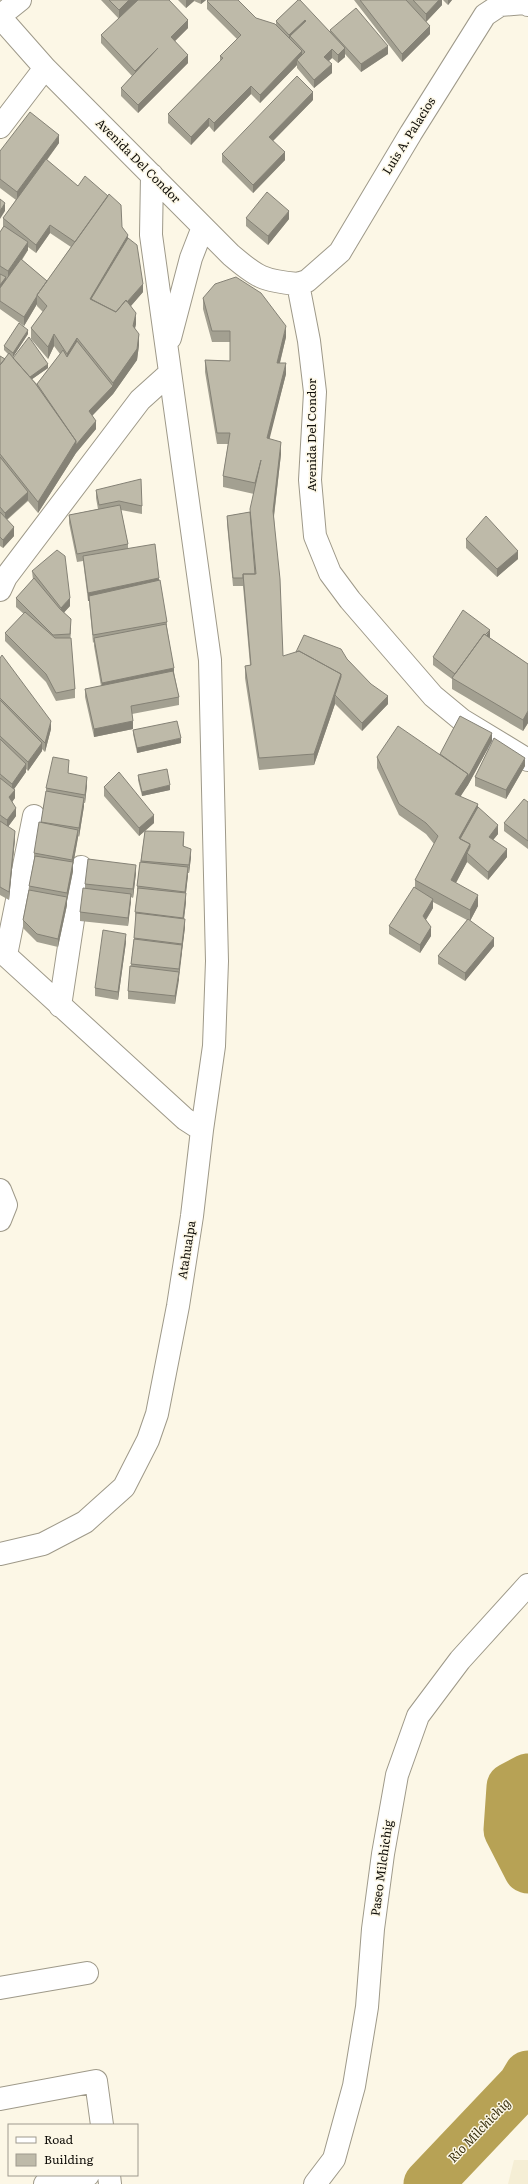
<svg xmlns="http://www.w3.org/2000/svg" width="528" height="2184" font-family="Literata,serif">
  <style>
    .built { fill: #f5eed5 }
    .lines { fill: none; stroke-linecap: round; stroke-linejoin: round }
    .river { stroke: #b7a255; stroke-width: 49 }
    .minor-casing { stroke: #9e9989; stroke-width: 24 }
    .minor { stroke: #fff; stroke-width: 22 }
    .wall { fill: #a3a091; fill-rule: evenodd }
    .shaded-wall { fill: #858276 }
    .building { fill: #bebaa9; stroke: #858276 }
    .labels { text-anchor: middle; stroke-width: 3; stroke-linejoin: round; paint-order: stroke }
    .street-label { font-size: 12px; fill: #110f0a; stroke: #fcf7e6 }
    .water-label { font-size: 13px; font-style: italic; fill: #3e3513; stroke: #fcf7e6 }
  </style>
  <rect width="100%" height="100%" fill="#fcf7e6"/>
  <!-- built -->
  <path class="built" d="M514,2160h14v24h-20z"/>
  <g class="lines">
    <!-- river -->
    <path class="river" d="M528,1778l-17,9 -3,43 20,39
      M428,2184l94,-99 6,-10"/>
    <defs>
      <path id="minor" d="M0,16l20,-16
        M0,17l45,51 186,187c26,22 32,26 67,29l11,57 6,51 -5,88 5,56 15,37 20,27 83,96 29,24 66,40
        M0,127l45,-59
        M152,175l-1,60 59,425 7,301 -3,85 -12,84
        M298,284l9,-3 33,-29 71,-119 74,-118 15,-10 25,-2 3,2
        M170,338l21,-80 12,-31
        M0,590l6,-13 134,-177 30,-27
        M0,950l185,169 17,11 -10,86 -14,90 -21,108 -9,26 -24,47 -39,35 -42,22 -43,10
        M6,955l28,-139
        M60,1006l21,-139
        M0,1190l6,15 -6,15
        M0,1988l87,-15
        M0,2099l96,-18 6,44
        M109,2175l1,9
        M45,2184l43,-9
        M315,2184l19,-25 20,-73 13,-79 6,-78 10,-75 14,-79 21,-59 42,-56 68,-75"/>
    </defs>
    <!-- minor casing -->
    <use href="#minor" class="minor-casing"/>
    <!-- minor -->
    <use href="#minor" class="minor"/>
  </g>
  <!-- wall -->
  <path class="wall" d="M101,0h37l-16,15 66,13 -13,13 13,22 -50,50 -17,-17v-8l11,-12 -31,-33v-8l18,-16z
    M178,0h28l-5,4 -7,-3 -8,7z
    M298,0l32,32v-2l58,24 -27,18 -16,-18v3l-7,6 -6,-5 -3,3 3,12 -18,15 -17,-20v-3l-37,38 -9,-9 -37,38 -5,-6 -18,19 -23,-22v-9l52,-53v-5l17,-17 -30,-30v-8l69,24v-4z
    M354,0h88v5l-16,17 4,12 -28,28z
    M443,0h9l-4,5z
    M313,100l-40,41 12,19 -32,33 -31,-31v-8z
    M59,143l-12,17 75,67 6,11 15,54 -12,14 5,18 -1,4 4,17 -2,15 -24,34 -21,22 4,13 -20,24 -38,60 -10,-12 -21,19 7,16 -11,12 -3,-2v-190l5,3 3,-5 -4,-4v-4l24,-12 -15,23v1l35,10 -16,11 5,5 23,-30 -6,-8 -6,13 -17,-20v-11l12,-16 -6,-6v-2l-13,22 -24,-17v-77l3,-5v-9l13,-18 -16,-12v-37zM50,233l21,14 -24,34 -25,-21 6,-10v-3l8,6z
    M246,218l43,1 -21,26 -22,-19z
    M203,298l83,39 -6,26 6,11 -17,64 12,16 -7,63 9,139 64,3 41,45 -26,27 -27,-27 -21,61 -55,5 -14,-92v-12l5,-1 -7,-79h-10l-6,-62v-8l23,-4 4,-18 -31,-7v-11l5,-32h-11l-12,-72v-12l25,1v-19h-18l-9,-33z
    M96,490l46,16v8l-21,-4 7,34v4l31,33 8,41v5l7,45 5,25v8l-47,9 1,15 -39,8 -9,-40v-8l16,-3 -7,-40v-4l-1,1 -4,-42h-1l-5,-40 -6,1 -8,-39v-8l29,-6 -2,-11z
    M466,539l52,20 -21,18 -31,-29z
    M32,571l38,35 -6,6 7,15 -1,11 5,51v9l-19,3 -10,-19 -41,-41v-8l19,-19 -8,-7v-9l17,-18z
    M490,638l38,26v59l-5,8 -71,-42v-10l-19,-14v-8z
    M0,658l51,71 -6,23 -3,-3v2l-14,20 -2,-2v3l-12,17 1,9 -3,4 4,14 -8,11 7,12 -6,61 -9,-5z
    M133,730l48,13 -44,10 -4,-19z
    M492,741l-24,44 -8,11 18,11 20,27 -5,6 14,17 -19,23 -21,-18 -11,21 22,23 -8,15 24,25 -29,35 -27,-17v-8l29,-36 -34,-18v6l-7,12 5,16 -11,17 -31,-19v-8l26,-38v-8l19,-36 -8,-10 -27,-19 -22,-47v-11l63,-3z
    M525,766l-19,33 -31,-13v-9z
    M69,769l-1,4 19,12 -2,18h-1v3l-5,31 -1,-1 -5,29v6l-6,30v4l-9,42 -21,-5 -14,-14v-8l11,-61v-6l7,-30 5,-32v-3z
    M138,775l32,15 -28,6 -4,-16z
    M104,787l50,36 -9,8 39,9 -1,6 8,11 -2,16h-1l-2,20v9l-2,17 1,8 -10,77 -47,-5v-8l8,-71 -1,-8 2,-18v-8l8,-55 -6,5 -35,-40z
    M528,802v47l-24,-18v-8z
    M136,873l-3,25 -2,-1 -3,29 -48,-5v-9l5,-24v-4z
    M126,942l-8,58 -23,-4v-8z"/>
  <!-- shaded-wall -->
  <path class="shaded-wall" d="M129,0h9l-19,19v-9z
    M186,0h8v1l-8,7z
    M201,0h5l-5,4z
    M439,0h3v5l-16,17v-8z
    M448,0h4l-4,5z
    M188,20v8l-17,17v-8z
    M305,20v8l-15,8v6l-1,1v-8z
    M430,26v8l-28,28v-8z
    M388,46v8l-27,18v-8z
    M158,48l-23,31v-8z
    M345,48v9l-7,6v-8z
    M332,49v9l-8,7v-8z
    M302,51v9h-5v5l-37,38v-8z
    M188,55v8l-50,50v-8z
    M332,64v9l-18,15v-8z
    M251,86v8l-37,38v-9z
    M313,92v8l-44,45v-8z
    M209,118v8l-18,19v-8z
    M59,135v8l-42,57v-8z
    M285,152v8l-32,33v-8z
    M5,203v8l-5,8v-8z
    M289,211v8l-21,26v-9z
    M50,225v8l-14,20v-8z
    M128,235v11l-34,58 -4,-5z
    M28,242v8l-20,29v-8z
    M6,277v5l-6,8v-5z
    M143,284v8l-27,31v-8z
    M37,296v8l-13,22v-9z
    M136,313v11l-3,13v-11z
    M286,326v11l-9,37v-11z
    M28,330v4l-15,23v-4z
    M54,334v12l-6,13v-12z
    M139,334v11l-2,15 -24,34 -24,25v-8l24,-25v-3z
    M77,338v11l-10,16v-11z
    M286,363v11l-19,75v-11z
    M48,364v4l-20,14v-4z
    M96,421v8l-20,24 -38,60v-11l38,-61z
    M281,442v12l-8,69v-12z
    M261,460l-6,34v-11z
    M28,492v8l-23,21v-8z
    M14,527v9l-11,12v-8z
    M518,551v8l-21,18v-8z
    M159,578v8l-70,10v5h-1v-8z
    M70,598v8l-9,10v-8z
    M71,619v8l-1,15v-8z
    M490,630v8l-34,36z
    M174,668v8l-72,15v-8z
    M341,674v11l-6,10v9l-21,61v-11z
    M388,696v8l-26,27v-8z
    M528,711v12l-5,8v-11z
    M51,721v8l-6,23v-9z
    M133,721v8l-39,8v-8z
    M492,733v8l-24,44 -13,20v-11z
    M181,738v5l-44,10v-5z
    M42,743v8l-14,20v-9z
    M525,758v8l-19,33v-9z
    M26,764v8l-14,20v-8z
    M87,777v8l-2,18v-8z
    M170,785v5l-28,6v-4z
    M15,790v8l-6,8v-9z
    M84,798v8l-5,31v-9z
    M478,804v11l-19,26v-3z
    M16,808v8l-9,12v-8z
    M154,815v8l-15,13v-8z
    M498,825v9l-9,11v-8z
    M78,830v8l-5,27v6l-6,30v-8l5,-27v-6z
    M15,831v8l-6,61v-8z
    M184,832v8l-1,14v-8z
    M470,844v11l-3,-2v9l-16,30v-12z
    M191,849v8l-2,16v-8z
    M507,849v8l-19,23v-8z
    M136,865v8l-3,25v-9z
    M188,867v9l-3,24v-8z
    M186,893v9l-3,24v-8z
    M131,894v8l-3,24v-8z
    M478,895v11l-8,15v-11z
    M67,897v8l-9,42v-8z
    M433,899v9l-10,16v-8z
    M185,919v8l-3,25v-8z
    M431,927v9l-11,17v-8z
    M126,934v8l-8,58v-8z
    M494,938v8l-29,35v-8z
    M182,945v8l-3,25v-9z
    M179,972v8l-4,24v-8z"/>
  <!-- building -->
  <path class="building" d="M109,0h20l-10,10z
    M138,0h31l19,20 -17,17 17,18 -50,50 -17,-17 37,-40 -23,23 -34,-36z
    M208,0h30l18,18 19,6 27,27 -42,44 -9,-9 -37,37 -5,-5 -18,19 -23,-23 55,-56 -3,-2 21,-21 -34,-34z
    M298,0h2l45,48 -7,7 -6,-6 -8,8 8,7 -18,16 -17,-20 8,-8 -15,-16 16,-15 -1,-1 -16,15 -13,-14z
    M360,0h46l24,26 -28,28z
    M413,0h26l-13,14z
    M356,8l32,38 -27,18 -31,-34z
    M297,76l16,16 -44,45 16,15 -32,33 -31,-31z
    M30,112l29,23 -42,57 -17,-13v-28z
    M46,159l32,27 7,-10 23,20 -33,46 -25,-17 -14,20 -33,-27z
    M267,192l22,19 -21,25 -22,-18z
    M109,194l12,11 1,22 6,8 -38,64 26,13 10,-12 10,13 -3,13 6,8 -2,15 -24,34 -36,-45 -10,16 -13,-20 -6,13 -17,-19 16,-22 -10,-11z
    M0,199l5,4 -5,8z
    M4,226l24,16 -20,29 -8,-5v-34z
    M128,238l9,7 6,39 -16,18 -1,-2 -10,12 -25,-13z
    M21,259l26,22 -10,14v1l-13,21 -24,-16v-13z
    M0,274l6,3 -6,8z
    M236,277l25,16 25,33 -9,37h9l-19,75 14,4 -8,69 7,68 3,77 16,-5 42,23 -27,80 -55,4 -14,-92 6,-1 -8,-91h13l-6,-65 11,-49 -6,23 -32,-7 7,-43h-13l-12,-73 25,1v-30h-18l-9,-33 12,-14z
    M19,323l9,7 -15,23 -9,-7z
    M29,337l19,27 -18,13 -17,-19z
    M77,341l36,45 -24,25 7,10 -20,24v-4l-39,-57 26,-34 4,7z
    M9,353l26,30 41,58 -38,61 -38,-48v-89z
    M0,356l5,3 -5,6z
    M0,457l28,35 -23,21 -5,-6z
    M141,479l1,27 -23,-5 -20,4 -3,-15z
    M120,505l8,39 -51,10 -8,-39z
    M0,512l14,15 -11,13 -3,-3z
    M250,512l5,62h-12v4h-10l-6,-62z
    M486,516l32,35 -21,18 -31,-30z
    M155,544l4,34 -71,15 -5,-37z
    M57,550l8,6 5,42 -9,10 -29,-37z
    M34,578l26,31 11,10 -1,15 -17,1 -37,-37z
    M160,580l7,42 -74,13 -4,-39z
    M463,610l27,20 -5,5 -1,-1 -29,40 -22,-17z
    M25,612l30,26h16l4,51 -19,4 -10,-19 -41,-41z
    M166,624l8,44 -72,15 -8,-45z
    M484,634l44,30v47l-5,9 -71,-42z
    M304,635l37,14 6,10 24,25 17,12 -26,27 -27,-28 6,-18v-3l-42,-23 -3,1z
    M2,655l49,66 -6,22 -45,-45v-40z
    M173,671l6,26 -48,9 2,15 -39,8 -9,-40z
    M0,700l42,43 -14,19 -28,-26z
    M460,716l32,17 -24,44v-3l-28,-20z
    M177,721l4,17 -44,10 -4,-18z
    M398,726l70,48 -13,20 23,10 -19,34 11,6 -19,36 27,15 -8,15 -55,-30 23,-44 -12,-13 -27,-19 -22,-47z
    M494,738l31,20 -19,32 -31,-13z
    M0,739l26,25 -14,20 -12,-10z
    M53,757l16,3 -1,13 19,4 -2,18 -39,-7z
    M167,769l3,16 -28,7 -4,-17z
    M119,772l35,43 -15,13 -35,-41z
    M0,778l15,12 -6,7 7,11 -9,12 -7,-5z
    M46,791l38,7 -5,30 -38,-6z
    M524,799l4,3v39l-24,-18z
    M478,807l20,18 -9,12 18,12 -19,23 -21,-19 3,-6v-3l-10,-5z
    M0,821l15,10 -6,61 -9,-5z
    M39,822l39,8 -6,30 -38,-7z
    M145,831l39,1 -1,14 8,3 -2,16 -48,-4z
    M35,856l38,6 -6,31 -38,-7z
    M88,859l48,6 -3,24 -48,-5z
    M140,862l48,5 -3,25 -48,-6z
    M414,887l19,12 -10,17 8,11 -11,18 -31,-19z
    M83,888l48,6 -3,24 -48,-6z
    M138,888l48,5 -3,25 -48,-6z
    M29,890l38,7 -9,42 -21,-5 -14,-14z
    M136,913l49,6 -3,25 -48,-6z
    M468,919l26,19 -29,35 -27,-17z
    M103,930l23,4 -8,58 -23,-4z
    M134,939l48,6 -3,24 -48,-5z
    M130,966l49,6 -4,24 -47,-5z"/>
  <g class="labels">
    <!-- street labels -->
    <g class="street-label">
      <text transform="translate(409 136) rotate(-58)" y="4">Luis A. Palacios</text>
      <text transform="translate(138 161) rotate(45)" y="4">Avenida Del Condor</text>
      <text transform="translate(312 435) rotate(-90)" y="4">Avenida Del Condor</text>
      <text transform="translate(187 1250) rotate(-81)" y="4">Atahualpa</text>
      <text transform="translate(382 1868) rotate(-82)" y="4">Paseo Milchichig</text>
    </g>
    <!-- water labels -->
    <g class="water-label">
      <text transform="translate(479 2130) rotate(-46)" y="5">Río Milchichig</text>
    </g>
  </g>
  <!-- legend -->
  <rect x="8" y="2124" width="130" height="52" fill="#fcf7e6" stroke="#9e9a8e"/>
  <rect x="16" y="2137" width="20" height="6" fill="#ffffff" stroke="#9e9a8e"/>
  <text x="44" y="2144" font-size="12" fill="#110f0a">Road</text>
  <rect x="16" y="2154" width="20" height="12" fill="#bebaa9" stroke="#9e9a8e"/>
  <text x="44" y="2164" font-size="12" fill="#110f0a">Building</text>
</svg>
